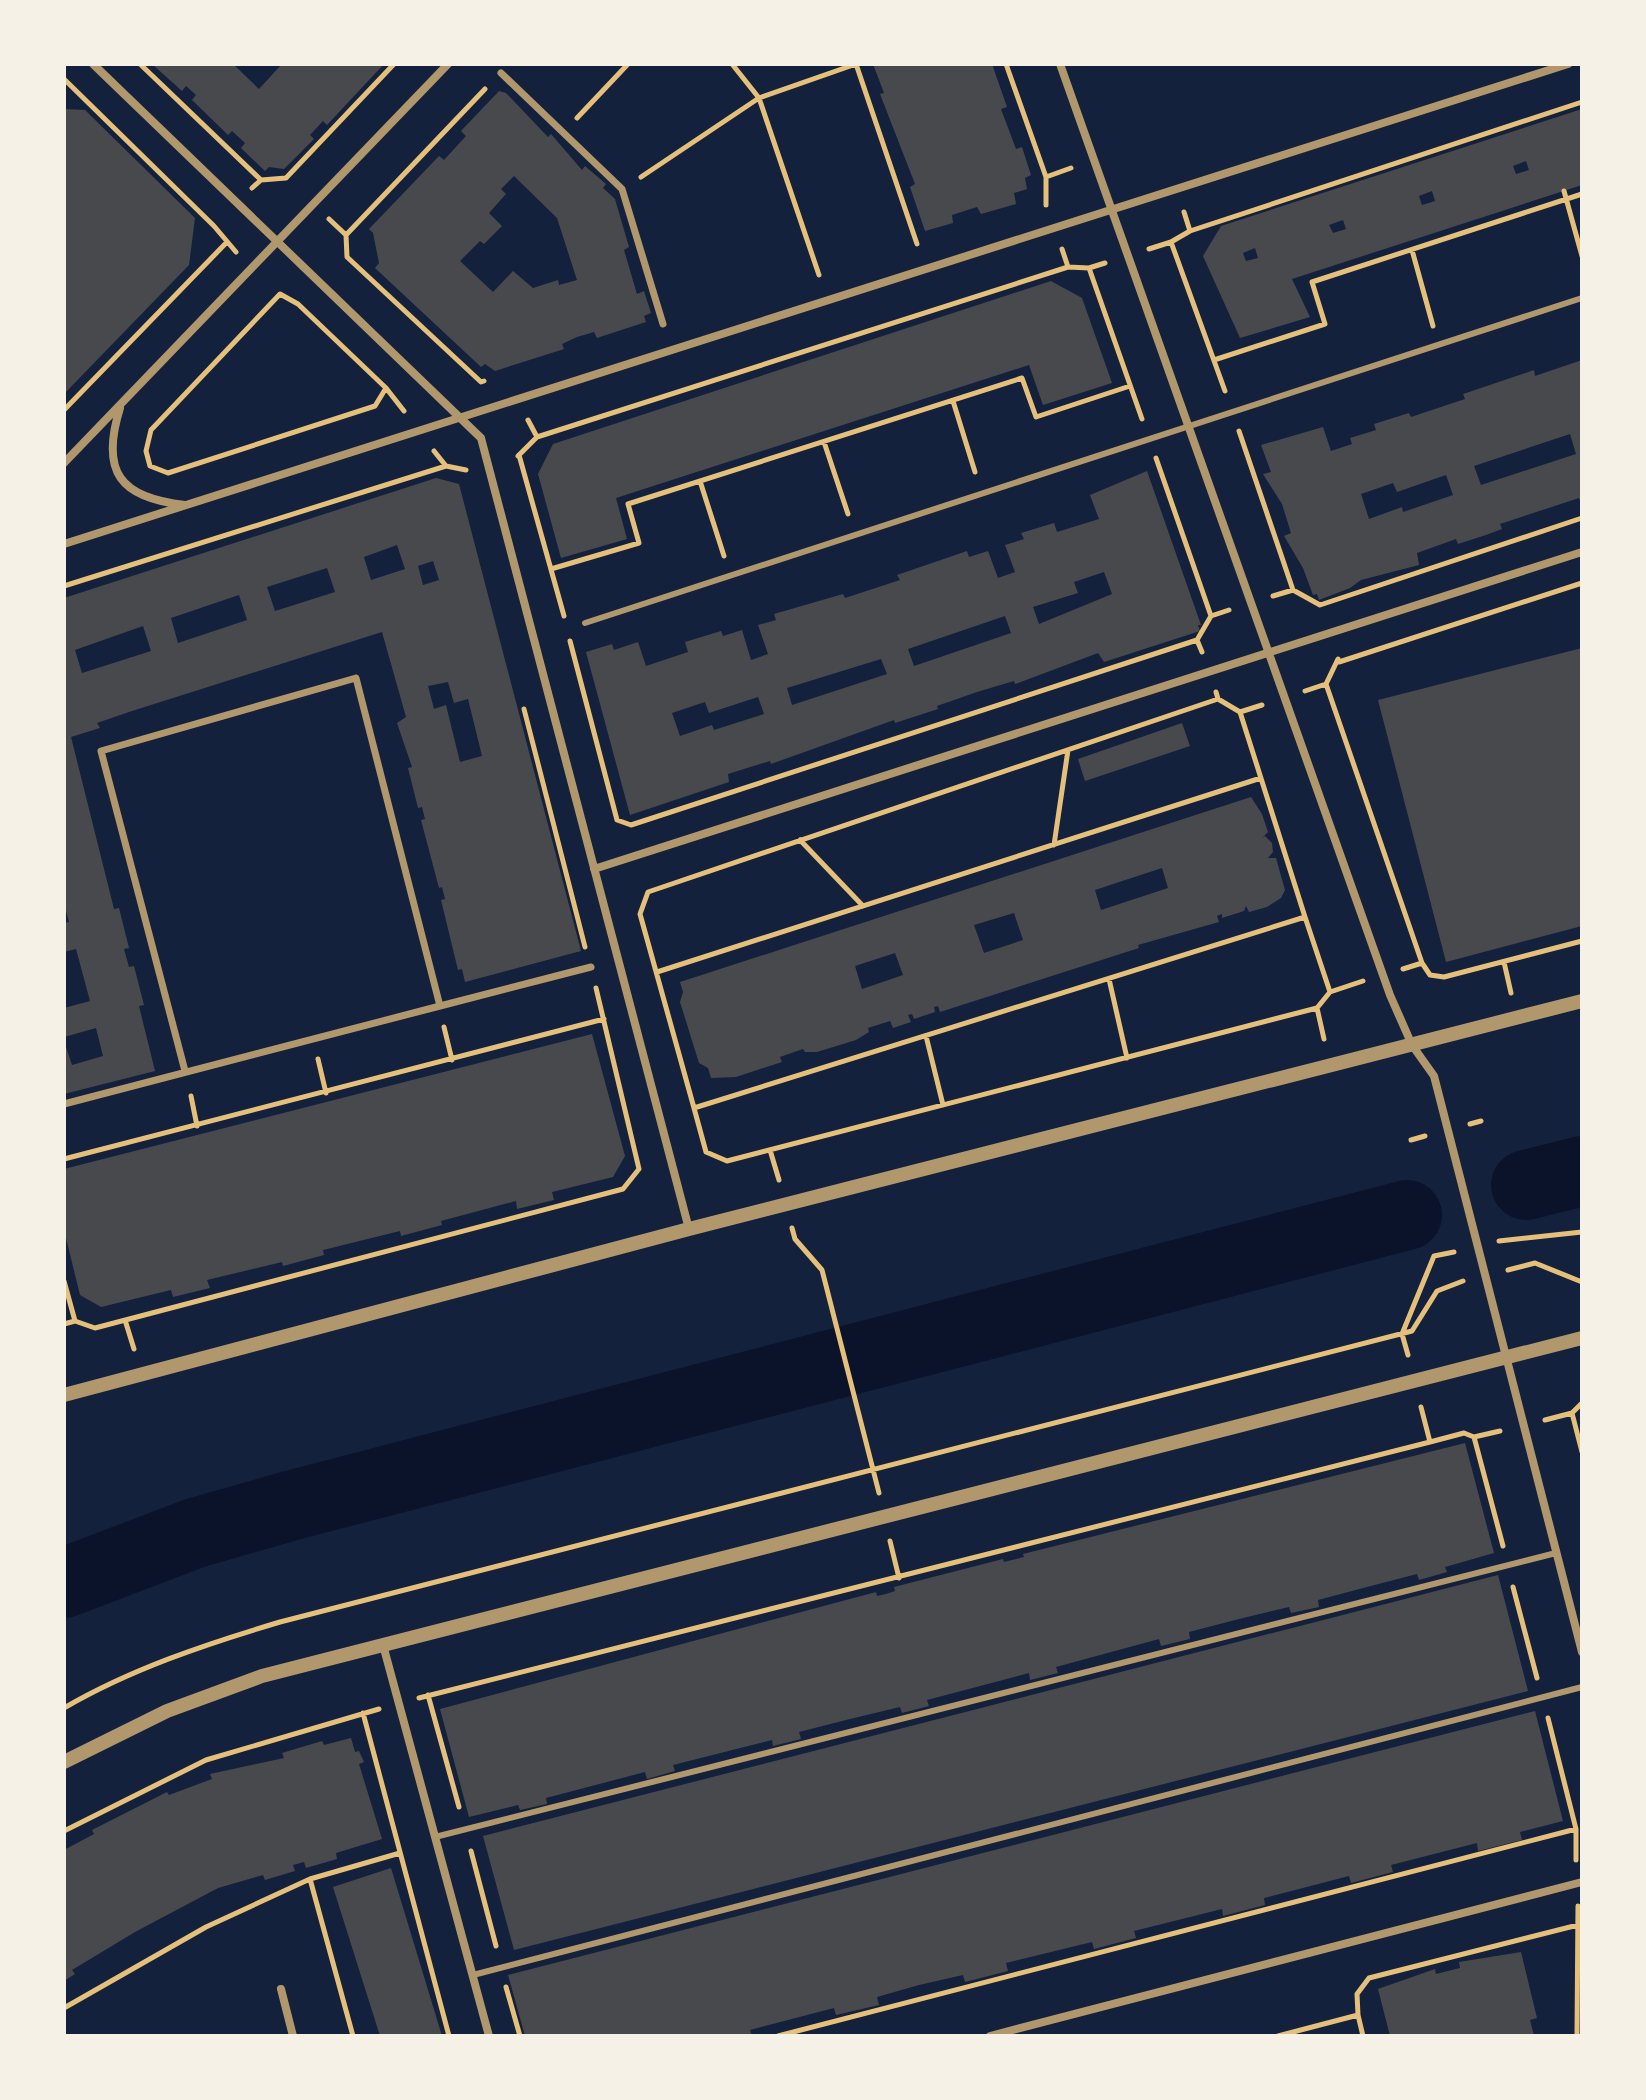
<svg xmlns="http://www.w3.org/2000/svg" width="1646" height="2100" font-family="'Work Sans',sans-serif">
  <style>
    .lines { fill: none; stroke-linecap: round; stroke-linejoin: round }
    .river { stroke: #0b132b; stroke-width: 70 }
    .building { fill: #48494c; fill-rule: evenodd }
    .path { stroke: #e5c07b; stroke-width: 5 }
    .service { stroke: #b1986c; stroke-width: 6 }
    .pedestrian { stroke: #b1986c; stroke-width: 7 }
    .minor { stroke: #b1986c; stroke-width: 8 }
    .tertiary { stroke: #b1986c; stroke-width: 14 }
  </style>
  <rect width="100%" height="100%" fill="#14213d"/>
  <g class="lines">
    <!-- river -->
    <path class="river" d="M1526,1185l56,-14
      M64,1583l131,-50 98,-28 1114,-290"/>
  </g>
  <!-- building -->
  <path class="building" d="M152,64h81l26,25 23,-25h102l-57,61 -4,-4 -13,14 4,4 -30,30 -15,-2 -4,4 -24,-23 4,-5 -13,-12 -4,4 -36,-35 4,-5 -10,-9 -4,5z
    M873,64h119l15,43 -6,2 15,40 6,-2 9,28 -6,3 2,11 -13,4 2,11 -35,10 -4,-7 -25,8 1,8 -28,8 -15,-44 5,-3 -35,-90 4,-1z
    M499,91l7,2 42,44 3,-3 31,36 3,-4 21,18 -3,4 12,11 14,48 -5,3 13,44 7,-3 7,22 -7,3 2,6 -49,16 -3,-6 -17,5 -15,7 2,5 -69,22 -10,-7 -4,3 -106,-99 4,-5 -6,-30 -4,-4 70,-73 5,4 22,-24 -5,-5zM514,176l43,42 20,62 -18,5 -1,-5 -25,8 -20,-17 -20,21 -33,-31 20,-20 4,3 18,-18 -13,-13 17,-19 -5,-5z
    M64,109l21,1 110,108 -6,47 -125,129z
    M1582,109v76l-290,94 18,38 -70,21 -37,-82 18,-30zM1526,161l3,9 -13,4 -3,-8zM1432,191l3,10 -13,4 -3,-9zM1343,220l3,9 -13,4 -4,-8zM1255,248l3,10 -12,3 -3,-8z
    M1051,281l31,17 30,85 -69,22 -14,-40 -413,133 11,41 -66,19 -23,-84 15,-30z
    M1582,360v146l-3,-8 -79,26 2,5 -16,6 -28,9 -2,-5 -39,14 2,12 -58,15 -11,8 -31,12 -2,-6 -4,1 -10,-27 -19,-32 7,-3 -9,-29 -19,-30 8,-2 -10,-27 62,-18 8,24 21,-7 -2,-6 26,-8 -2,-6 35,-11 2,4 54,-18 -2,-5 71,-24 1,6zM1570,434l6,20 -95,31 -7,-19zM1446,475l7,20 -50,17 -1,-5 -33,12 -8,-25 32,-11 4,9z
    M1147,471l54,154h-3l2,6 -96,31 -6,-9 -83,31 -1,-3 -37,11 -40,14 1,3 -43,14 -1,-3 -123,44 -1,-3 -42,13 1,8 -99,33 -44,-163 26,-8 2,6 24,-8 8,24 42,-14 -3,-10 36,-11 2,5 19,-6 9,30 17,-6 -10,-29 18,-5 -2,-6 69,-20 2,4 55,-18 -3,-5 70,-24 2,6 19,-6 10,27 17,-6 -10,-27 19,-6 -3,-6 33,-10 3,9 42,-13 -9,-24zM1104,572l8,22 -73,30 -6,-17 45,-14 -4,-11zM1005,616l6,17 -97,33 -6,-17zM881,659l6,15 -95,31 -5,-17zM758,697l6,17 -50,16 -2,-5 -32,11 -8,-23 33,-11 4,11z
    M436,478l23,6 122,467 -116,31 -3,-13 -4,1 -17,-70 4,-1 -3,-12 -3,1 -18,-68 4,-1 -3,-12 -4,1 -10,-40 4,-1 -15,-44 9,-6 -24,-85 -250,79 -35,12 3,5 -29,9 43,172 5,-1 10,40 -5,1 5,18 5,-1 10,39 -5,1 16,65 -91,23v-53l8,24 31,-9 -7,-28 -32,9v-29l26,-7 -14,-52 -12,3v-29l5,-1 -5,-19v-305zM397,545l8,24 -34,11 -7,-23zM433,561l6,19 -16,5 -5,-19zM327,568l8,24 -60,19 -8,-24zM239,595l8,25 -69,23 -7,-25zM143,626l8,25 -69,22 -7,-23zM448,682l6,21 14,-4 14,57 -22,6 -14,-57 -12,4 -6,-23z
    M1582,648v278l-136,36 -68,-262z
    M1182,723l8,23 -105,35 -7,-22z
    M1251,797l11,17 6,18 -6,6 3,-2 7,7 1,9 -5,6h8l9,32 -4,8 -14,9 -18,5 -3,-6 -2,5 -22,7v-4l-5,2 2,6 -81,23 1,3 -199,64 -2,-6 -4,1 1,5 -21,7 -2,-5 -4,1 3,7 -18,6 -3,-7 -22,7 1,4 -13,8 -39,12h-12l-2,-3 -23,8 2,5 -46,15 -25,1 -3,-10 -9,-5 -19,-61 3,-10 -3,-10zM1162,868l6,20 -67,22 -6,-20zM1014,913l9,27 -39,13 -10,-28zM895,953l8,22 -41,14 -7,-23z
    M592,1034l33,122 -12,21 -61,15 2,8 -37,9 -1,-8 -75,20 1,4 -41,11 -1,-5 -77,19 1,5 -41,11 -1,-4 -75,18 3,8 -37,9 -2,-7 -70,17 -21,-12 -16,-65v-61z
    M1465,1443l29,110 -49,14 2,5 -28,8 -2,-6 -50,13 -49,13 1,7 -28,6 -2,-6 -50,12 -50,13 1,7 -29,7 -2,-7 -103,28 2,6 -28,7 -1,-7 -102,27 2,6 -27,7 -2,-6 -50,12 -51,13 2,7 -28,7 -1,-6 -99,25 2,6 -28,8 -2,-7 -99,26 1,6 -27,6 -2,-5 -49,12 -29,-108 436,-117 1,4 9,-2 9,-3 -1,-4 109,-28 1,3 20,-5 -1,-3z
    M1498,1575l30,116 -1014,259 -31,-114z
    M1535,1711l28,110 -43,11 2,8 -44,11 -1,-8 -86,22 2,7 -42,11 -2,-7 -85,22 1,7 -42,11 -1,-7 -88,22 2,7 -42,11 -2,-7 -86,21 2,8 -43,11 -2,-7 -44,10 -42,12 2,8 -43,10 -2,-7 -84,22 2,6h-227l-17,-61z
    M351,1738l4,14 4,-1 5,11 -5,2 23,75 -46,14 1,6 -31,9 -2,-6 -11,3 2,6 -30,9 -2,-5 -45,13 -83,44 -63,38 3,4 -11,7v-131l30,-16 -2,-4 75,-38 2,3 43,-16 -2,-5 74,-16 -2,-5 40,-12 2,4z
    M391,1868l51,168h-62l-47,-149z
    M1521,1952l16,66 -7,2 4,16h-144l-12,-47 57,-20 1,5 24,-6 -1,-6z"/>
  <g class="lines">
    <!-- path -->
    <path class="path" d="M140,64l121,116
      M732,64l27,34 60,177
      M1006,64l40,113v28
      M64,79l150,147 22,26
      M577,118l51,-54
      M641,177l118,-79 97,-34 61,180
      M1046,177l25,-9
      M252,188l9,-8 25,-2 108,-114
      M1564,191l18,65
      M1184,212l6,19
      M329,219l17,16
      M1062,249l6,18
      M1149,249l22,-7
      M1412,250l21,76
      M1089,268l53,151
      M280,294l18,10 88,84 -11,18 -207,67 -18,-7 -4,-15 5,-21z
      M1214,360l111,-36 -13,-42 270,-88
      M484,381l-3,1 -134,-125 -1,-22 139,-146
      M386,388l18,23
      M1225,391l-54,-149 19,-11 392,-129
      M953,401l22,71
      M64,410l163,-168
      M528,420l9,17
      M1239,431l54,159 27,15 262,-87
      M824,442l24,72
      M434,451l12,15
      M519,455l45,161
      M518,456l19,-19 531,-170 21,1 16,-5
      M700,481l24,75
      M551,569l88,-26 -11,-39 394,-126 14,39 94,-31
      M64,586l382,-120 20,4
      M1273,596l20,-6
      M1211,616l18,-6
      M1197,640l5,12
      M570,641l47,179 14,5 566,-185 14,-24 -55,-158
      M1339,662l243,-79
      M1326,684l96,279 8,12 14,2 138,-36
      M1305,691l21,-7 12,-25
      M1216,692l2,7 22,13 65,205 -611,191 -54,-194 8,-22 570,-193
      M524,709l61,238
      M1240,712l22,-7
      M800,840l63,66
      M1054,845l14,-95
      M1504,962l7,31
      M1403,969l19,-6
      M657,972l604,-194
      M1109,979l18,79
      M1330,992l33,-11
      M1317,1008l7,31
      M444,1027l8,33
      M926,1036l17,69
      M318,1059l8,34
      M191,1096l6,30
      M694,1108l12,44 21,9 590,-153 13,-16 -25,-75
      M1470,1124l11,-3
      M1411,1140l14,-4
      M770,1150l9,30
      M64,1159l540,-140
      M792,1228l3,11 27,31 57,223
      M1499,1241l83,-9
      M1508,1270l27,-7 47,19
      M64,1281l11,40
      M125,1320l9,29
      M64,1324l11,-3 20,7 528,-139 16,-20 -43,-181
      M1408,1355l-6,-21 32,-78 20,-4
      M1582,1403l-10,10 10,39
      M1545,1420l27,-7
      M1474,1437l26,-6
      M1430,1442l34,-9 10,4 29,109
      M890,1541l9,37
      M1513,1587l24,91
      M428,1695l31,112
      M419,1698l1011,-256 -9,-35
      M64,1708c67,-39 142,-64 216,-86l1132,-291 25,-40 26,-10
      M363,1713l86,323
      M1548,1718l28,111v31
      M64,1831l142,-71 173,-51
      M471,1851l25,95
      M310,1879l43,157
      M506,1987l14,49
      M64,2008l142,-81 104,-48 90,-26
      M1358,2015l5,21
      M778,2036l798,-207
      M1278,2036l80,-21 -1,-21 12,-16 209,-53
      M1577,2036l1,-130"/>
    <!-- service -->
    <path class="service" d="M585,623l997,-325
      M435,1837l1121,-284
      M473,1975l1109,-288"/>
    <!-- pedestrian -->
    <path class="pedestrian" d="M501,73l121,116 41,135
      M440,1006l151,-39
      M64,1104l376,-98 -84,-328 -255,73 84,320"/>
    <!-- minor -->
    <path class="minor" d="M93,64l388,374 208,791
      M1060,64l330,931 22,50 22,31 148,576
      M120,408c-20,64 0,90 65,97
      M64,463l384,-399
      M64,544l1504,-480
      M594,869l988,-317
      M383,1645l106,391
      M281,1989l12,47
      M990,2036l592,-154"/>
    <!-- tertiary -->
    <path class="tertiary" d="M64,1395l625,-166 893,-228
      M64,1762l103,-51 95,-35 1320,-338"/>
  </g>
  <!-- border -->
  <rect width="1646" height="2100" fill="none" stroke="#f6f1e7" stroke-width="132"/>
</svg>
